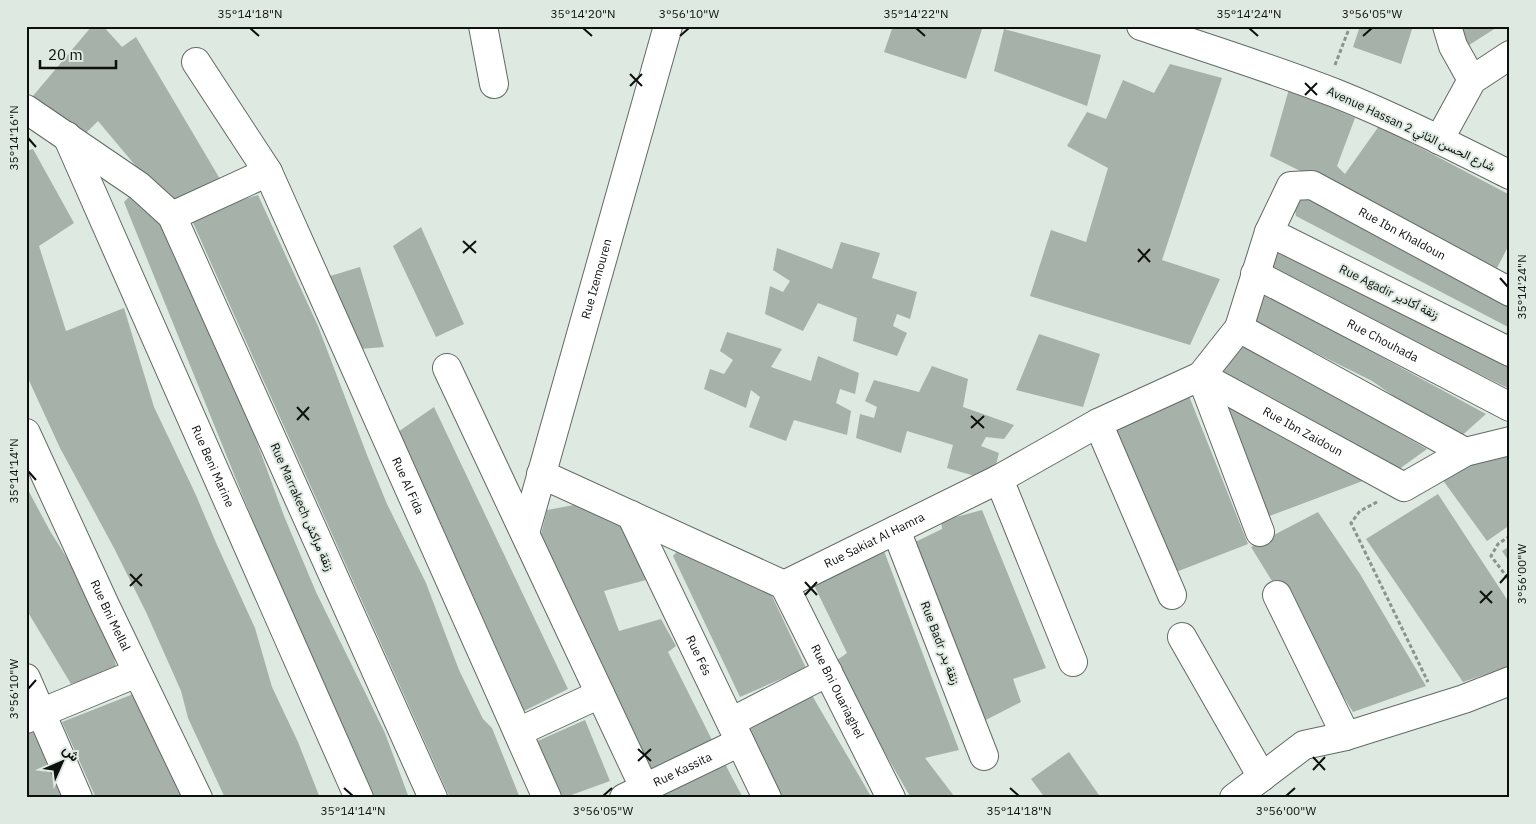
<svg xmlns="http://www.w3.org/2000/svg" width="1536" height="824" font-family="'IBM Plex Sans',Vazirmatn,sans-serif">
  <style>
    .building { fill: #a6b1a9 }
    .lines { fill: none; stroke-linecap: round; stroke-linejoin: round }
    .minor-casing { stroke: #616b64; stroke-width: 30 }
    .path { stroke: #8b938d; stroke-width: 3; stroke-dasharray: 4 2.5; stroke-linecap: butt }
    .minor { stroke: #fff; stroke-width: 28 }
    .ticks { fill: none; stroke: #0d110e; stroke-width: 2 }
    .labels { text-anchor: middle; stroke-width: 4; stroke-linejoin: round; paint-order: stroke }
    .street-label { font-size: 12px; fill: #0d110e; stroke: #dee9e1 }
    .neatline { fill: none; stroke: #0d110e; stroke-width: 2 }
    .ticks-label { font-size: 12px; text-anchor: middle; fill: #0d110e }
  </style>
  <rect width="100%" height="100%" fill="#dee9e1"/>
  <!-- building -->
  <path class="building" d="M92,26h11l19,21 14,-10 84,142 -49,29 -73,-87 -15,15 -56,-33z
    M893,26h90l-17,53 -82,-27z
    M1360,26h53l-12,38 -48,-17z
    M1454,26h45l-33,21z
    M1004,29l97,26 -14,51 -93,-35z
    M1170,64l52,14 -60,182 58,19 -30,66 -160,-49 21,-66 35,12 22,-74 -41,-22 20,-34 19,7 17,-39 31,13z
    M1289,89l66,29 -18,48 8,8 34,-48 131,69v48l-13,25 -227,-112z
    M33,149l41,74 -35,23 27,85 58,-23 30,99 41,86 22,52 38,83 17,59 26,55 22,56h-95l-37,-80 -7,-27 -35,-79 -32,-64 -54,-100 -34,-74v-223z
    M142,184l99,215 43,117 32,76 69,141 24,65h-40l-97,-230 -148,-366z
    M1292,189l218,114v25l-214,-112z
    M258,195l60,131 49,129 20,49 39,79 33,87 24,49 9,9 28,70h-70l-260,-582z
    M421,227l43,97 -28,13 -43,-91z
    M1275,236l235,123v30l-249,-121z
    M841,242l39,11 -8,25 45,14 -7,27 -13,-5 -4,12 14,7 -10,23 -44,-15 4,-23 -39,-15 -15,28 -38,-17 5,-28 13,6 7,-11 -17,-11 4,-22 55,21z
    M360,267l24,80 -24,2 -33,-72z
    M1253,287l233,127 -29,26 -85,-59 -126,-63z
    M727,332l55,17 -11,18 40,14 7,-25 41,17 -4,21 -15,-5 -4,14 15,8 -4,24 -53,-15 -8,21 -37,-14 11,-30 -9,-7 -5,18 -42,-19 6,-20 14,5 9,-14 -13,-9z
    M1039,334l61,20 -17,53 -67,-17z
    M1234,338l193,111 -36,26 -171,-98z
    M932,366l36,13 -5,28 51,18 -10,14 -18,-2 -5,9 18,7 -7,28 -45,-13 6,-23 -46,-14 -6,22 -45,-15 4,-24 14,4 3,-11 -12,-6 9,-21 45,12z
    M1189,396l59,148 -72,28 -62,-143z
    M1223,402l145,77 -101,38z
    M434,407l134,282 -50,25 -123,-280z
    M1510,446v79l-23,16 -45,-62z
    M26,486l24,45 39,62 16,30 12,47 -46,14 -45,-75z
    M1438,494l72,110v62l-47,16 -97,-143z
    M590,502l30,13 30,64 -46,12 15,40 42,-12 15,27 -8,6 47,94 -67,33 -110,-233 9,-36z
    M982,510l64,158 -33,11 8,23 -47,24 -67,-180 35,-17 -1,-8z
    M1318,512l42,62 66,112 -73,26 -102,-165z
    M1510,546v17l-8,-12z
    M681,547l90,47 35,74 -66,29 -67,-141z
    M884,551l75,199 -34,8 29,38 -2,2h-41l-78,-135 14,-10 -36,-74z
    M141,691l52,107h-97l-34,-76z
    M810,692l62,106h-94l-34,-69z
    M585,720l25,61 -47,17h-7l-23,-55z
    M33,732l20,40 11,26h-38v-64z
    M1069,752l32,46h-56l-14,-19z
    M723,760l20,38h-88z"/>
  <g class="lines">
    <defs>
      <g id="minor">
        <path d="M483,26l11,58"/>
        <path d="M1141,26c65,22 130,42 194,67 60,24 117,53 175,82"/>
        <path d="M1447,26l6,20 19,34"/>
        <path id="s1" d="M196,62l72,110 279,626"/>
        <path d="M26,109l113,77 33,30 261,582"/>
        <path id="s2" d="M67,136l292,662"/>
        <path d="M1439,140l33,-60 38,-25"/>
        <path d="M172,216l96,-44"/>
        <path d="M1269,232l241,120"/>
        <path id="s3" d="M1255,274l255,133"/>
        <path d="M1239,328l226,124"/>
        <path d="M447,368l202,430"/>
        <path id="s4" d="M1201,376l203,111 61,-35 45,-11"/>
        <path d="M1201,376l59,156"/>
        <path d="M1098,423l74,172"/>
        <path id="s5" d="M26,433l79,172 93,193"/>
        <path id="s6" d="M541,474l243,111 215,-106 99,-56 103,-47 38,-48 30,-96 22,-46 21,-1 198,107"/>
        <path d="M999,479l74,183"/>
        <path id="s7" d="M631,515l136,283"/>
        <path d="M896,530l88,226"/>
        <path id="s8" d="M525,533l143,-507"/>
        <path id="s9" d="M784,585l107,213"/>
        <path d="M1277,595l69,141"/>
        <path d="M1182,637l80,140"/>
        <path d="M26,678l52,120"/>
        <path d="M26,719l111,-46"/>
        <path d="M731,722l97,-50"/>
        <path d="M518,732l82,-38"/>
        <path id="s10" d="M624,798l116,-56"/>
        <path d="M1234,798l70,-53 42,-9 118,-37 46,-18"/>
      </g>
    </defs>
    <!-- minor casing -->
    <use href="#minor" class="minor-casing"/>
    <!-- path -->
    <path class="path" d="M1335,65l15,-39
      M1377,502l-17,9 -9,12 77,159
      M1510,536l-12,8 -7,12 19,25"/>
    <!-- minor -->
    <use href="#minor" class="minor"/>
  </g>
  <!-- ticks -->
  <path class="ticks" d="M250,28l9,8M583,28l9,8M916,28l9,8M1249,28l9,8M680,36l9,-8M1363,36l9,-8M630,74l12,12M1305,83l12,12M630,86l12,-12M1305,95l12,-12M28,138l8,9M463,241l13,12M1138,249l12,13M463,253l13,-12M1138,262l12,-13M1500,278l8,9M297,407l12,13M971,416l13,12M297,420l12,-13M971,428l13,-12M28,471l8,9M130,574l12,12M805,582l12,13M1500,583l8,-9M130,586l12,-12M1480,591l12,12M805,595l12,-13M1480,603l12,-12M28,689l8,-9M638,749l13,12M1313,757l12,13M638,761l13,-12M1313,770l12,-13M344,788l9,8M1010,788l9,8M603,796l9,-8M1286,796l9,-8"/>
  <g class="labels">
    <!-- street labels -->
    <g class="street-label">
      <text transform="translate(1411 129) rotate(25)" y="4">Avenue Hassan 2 شارع الحسن الثاني</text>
      <text dy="4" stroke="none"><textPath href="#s6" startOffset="1070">Rue Ibn Khaldoun</textPath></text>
      <text dy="4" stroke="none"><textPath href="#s8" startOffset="264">Rue Izemouren</textPath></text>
      <text transform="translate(1389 292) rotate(26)" y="4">Rue Agadir زنقة أكادير</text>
      <text dy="4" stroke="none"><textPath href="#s3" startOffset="144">Rue Chouhada</textPath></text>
      <text dy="4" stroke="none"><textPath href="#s4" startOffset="116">Rue Ibn Zaidoun</textPath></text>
      <text dy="4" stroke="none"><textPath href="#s2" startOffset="361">Rue Beni Marine</textPath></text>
      <text dy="4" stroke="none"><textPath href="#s1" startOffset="475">Rue Al Fida</textPath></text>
      <text transform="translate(302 507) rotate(66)" y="4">Rue Marrakech زنقة مراكش</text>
      <text dy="4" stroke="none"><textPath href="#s6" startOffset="368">Rue Sakiat Al Hamra</textPath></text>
      <text dy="4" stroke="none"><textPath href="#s5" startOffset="201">Rue Bni Mellal</textPath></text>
      <text transform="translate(940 643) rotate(69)" y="4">Rue Badr زنقة بدر</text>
      <text dy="4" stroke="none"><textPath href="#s7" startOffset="156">Rue Fés</textPath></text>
      <text dy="4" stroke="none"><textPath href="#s9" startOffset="119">Rue Bni Ouariaghel</textPath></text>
      <text dy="4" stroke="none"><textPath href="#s10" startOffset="65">Rue Kassita</textPath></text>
    </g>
  </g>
  <!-- border -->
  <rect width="1536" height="824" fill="none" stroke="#dee9e1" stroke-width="55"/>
  <!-- north arrow -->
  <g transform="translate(62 762) rotate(45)" stroke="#dee9e1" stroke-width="4" paint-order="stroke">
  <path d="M0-4L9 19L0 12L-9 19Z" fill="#0d110e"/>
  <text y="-8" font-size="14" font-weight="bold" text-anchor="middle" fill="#0d110e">ش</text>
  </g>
  <!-- scale -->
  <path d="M40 60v8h76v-8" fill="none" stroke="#0d110e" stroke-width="2.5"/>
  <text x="48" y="60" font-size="15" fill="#0d110e" stroke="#dee9e1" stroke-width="4" paint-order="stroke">20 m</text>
  <rect x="28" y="28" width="1480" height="768" class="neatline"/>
  <g class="ticks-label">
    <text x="250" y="18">35°14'18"N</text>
    <text x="583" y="18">35°14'20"N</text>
    <text x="689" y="18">3°56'10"W</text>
    <text x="916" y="18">35°14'22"N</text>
    <text x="1249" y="18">35°14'24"N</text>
    <text x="1372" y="18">3°56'05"W</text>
    <text transform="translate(14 138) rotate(-90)" y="4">35°14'16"N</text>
    <text transform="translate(1522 287) rotate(-90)" y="4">35°14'24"N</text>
    <text transform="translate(14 471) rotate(-90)" y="4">35°14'14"N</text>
    <text transform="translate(1522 574) rotate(-90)" y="4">3°56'00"W</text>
    <text transform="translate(14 689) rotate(-90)" y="4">3°56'10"W</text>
    <text x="353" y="815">35°14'14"N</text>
    <text x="603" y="815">3°56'05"W</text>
    <text x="1019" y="815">35°14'18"N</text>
    <text x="1286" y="815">3°56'00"W</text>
  </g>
</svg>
